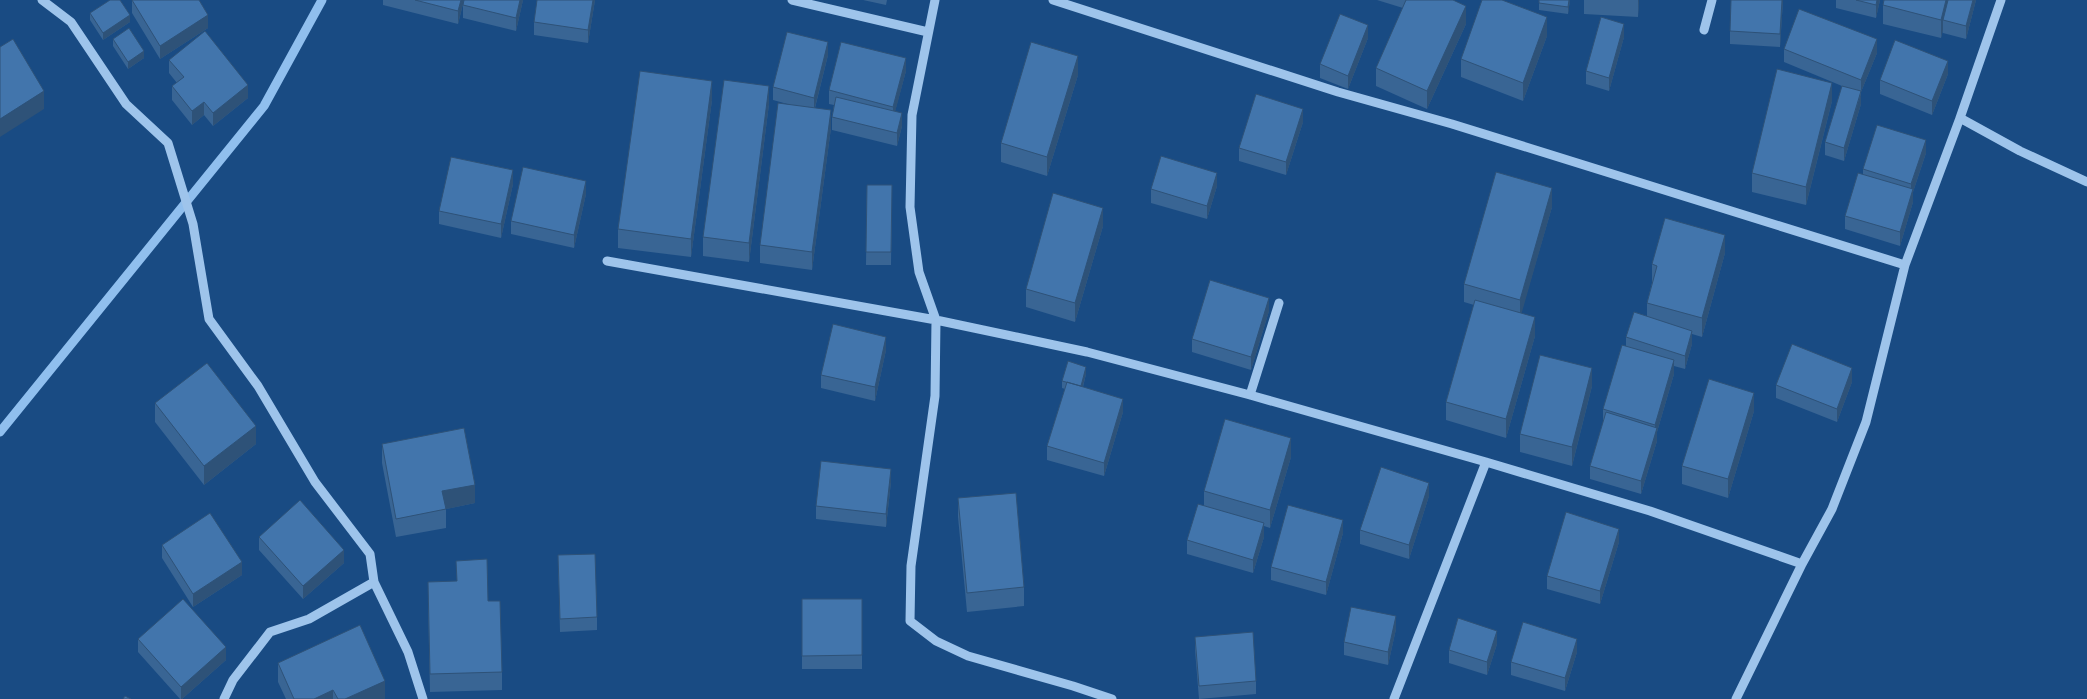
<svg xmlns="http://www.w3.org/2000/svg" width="2087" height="699" font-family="Rubik,sans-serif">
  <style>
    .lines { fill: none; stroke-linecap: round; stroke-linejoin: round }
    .stream { stroke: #90bfee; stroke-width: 9 }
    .minor { stroke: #9ec4eb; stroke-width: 9 }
    .wall { fill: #396594 }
    .shaded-wall { fill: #2e5278 }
    .building { fill: #4275ac; stroke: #2e5278 }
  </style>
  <rect width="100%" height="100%" fill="#194b83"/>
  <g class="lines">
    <!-- stream -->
    <path class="stream" d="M0,432l264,-326 58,-106"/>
    <!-- minor -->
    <path class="minor" d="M42,0l29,22 55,82 42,39 25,81 16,95 49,67 57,96 55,72 4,28 34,70 15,47
      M792,0l136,32
      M935,0l-23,115 -2,92 9,65 17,48 -1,76 -24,170 -1,55 26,20 32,15 105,30 39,13
      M1053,0l285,92 114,32 453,141
      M1704,30l8,-30
      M1960,118l60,33 67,31
      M607,261l329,59 151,32 163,43 236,67 164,49 152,53 -66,135
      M1250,395l29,-92
      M1802,564l30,-55 34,-87 39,-157 55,-147 41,-118
      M224,699l9,-19 37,-48 39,-13 65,-37
      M1394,699l92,-237"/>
  </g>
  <!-- wall -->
  <path class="wall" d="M132,0l76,28 -48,31 -28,-46z
    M383,0h81l-6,24 -75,-19z
    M523,0l-7,31 -53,-13v-13z
    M595,0l-7,43 -54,-8v-13z
    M863,0h24l-1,5z
    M1377,0h76l13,24 -39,85 -51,-23v-18l27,-60z
    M1570,0l-2,14 -29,-4v-7z
    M1584,0h55l-1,17 -54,-3z
    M1783,0l-3,47 -50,-3v-13z
    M1836,0h44l-4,18 -40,-10z
    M1884,0h92l-10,39 -23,-6v-3l-2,8 -58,-14v-19z
    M90,13l40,9 -27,18 -13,-20z
    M1547,36l-24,65 -62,-24v-18z
    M1624,37l-15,54 -23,-7v-13z
    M1368,38l-20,51 -28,-11v-14z
    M113,39l31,19 -16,11 -15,-23z
    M1784,49l93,4 -16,39v12l-17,57 -19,-6v-13l17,-56 -58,-24z
    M828,55l-13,53 16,20 -19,142 -52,-7v-18l31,-140 -18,-5v-13z
    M169,60l79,38 -35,28 -9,-11 -12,10 -20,-25v-14l5,-3 -8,-10z
    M906,71l-11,40 7,15 -5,20 -65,-16v-13l2,-12 -5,-1v-14z
    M1948,74l-16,41 -52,-21v-14z
    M1078,75l-31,101 -46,-14v-19z
    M712,100l-21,157 -73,-9v-19z
    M1832,101l-26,104 -54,-13v-19z
    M769,104l-20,158 -46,-6v-19z
    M1303,122l-17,53 -47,-14v-13z
    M1926,153l-13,39v10l-13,44 -55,-17v-13l18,-42v-5z
    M513,184l-12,54 -62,-14v-13z
    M867,185h25l-1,80h-25z
    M1217,186l-10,33 -56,-16v-14z
    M586,194l-12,54 -63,-14v-13z
    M1552,207l-31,106 14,23 -29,102 -60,-18v-18l28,-97 -10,-3v-18z
    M1103,226l-28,96 -49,-15v-18z
    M1725,253l-23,84 -10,-3v10l-7,25 -11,-3v8l-17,58v9l-16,53 -51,-15v-13l13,-43v-14l23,-63v-9l21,-21v-13l5,-20v-19z
    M1269,311l-18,59 -59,-18v-13z
    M886,350l-11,51 -54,-13v-13z
    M1086,374l-3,13 40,25 -19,64 -57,-16v-14l18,-57 -3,-1v-7z
    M1852,382l-15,40 -61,-24v-13z
    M1592,386l-20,80 -52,-14v-18z
    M155,403l101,41 -52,41 -49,-63z
    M1754,411l-26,87 -46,-14v-18z
    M382,444l93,59 -29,6v19l-50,9 -14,-74z
    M1291,457l-21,71 -6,-2v11l-11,36 -66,-19v-14l17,-34v-15z
    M891,482l-5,45 -70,-8v-13z
    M1429,496l-20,63 -49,-15v-14z
    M958,498l66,89v19l-57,6 -9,-95z
    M1343,533l-17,62 -55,-15v-13z
    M259,537l85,26 -41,36 -44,-49z
    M1619,542l-19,62 -53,-15v-13z
    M162,545l80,30 -49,32 -31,-49z
    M558,555l39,62v13l-37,2z
    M802,599h60v70h-60z
    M428,600l60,1 14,71v18l-72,2z
    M1396,629l-8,36 -44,-10v-13z
    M1195,637l61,44v13l-57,5 -4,-49z
    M138,639l88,21 -44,39h-2l-42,-47z
    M1497,644l-10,31 -38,-12v-13z
    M1577,652l-12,39 -54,-16v-13z
    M278,663l107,36h-99l-8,-17z"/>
  <!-- shaded-wall -->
  <path class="shaded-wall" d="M461,0h3l-6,24v-13z
    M520,0h3l-7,31v-13z
    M593,0h2l-7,43v-13z
    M1569,0h1l-2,14v-7z
    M1638,0h1l-1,17z
    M1782,0h1l-3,47v-13z
    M1877,0h3l-4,18v-13z
    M1946,0h5l-8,20v10l-2,8v-18z
    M1973,0h3l-10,39v-13z
    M1466,6v18l-39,85v-18z
    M130,15v7l-27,18v-7z
    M208,15v13l-48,31v-13z
    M1547,17v19l-24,65v-18z
    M1624,24v13l-15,54v-13z
    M1368,25v13l-20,51v-13z
    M1877,39v14l-16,39v12l-17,57v-13l17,-55v-13z
    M828,42v13l-14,56v-13z
    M144,51v7l-16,11v-7z
    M1078,56v19l-31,101v-19z
    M906,58v13l-13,49v-13z
    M1948,61v13l-16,41v-14z
    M712,81v19l-21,157v-18z
    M1832,83v18l-26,104v-18z
    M248,85v13l-35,28v-13z
    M769,86v18l-20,158v-19z
    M44,91v18l-44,28v-18z
    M204,102v13l-12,10v-14z
    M1303,109v13l-17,53v-13z
    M831,110v18l-19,142v-18z
    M902,113v13l-5,20v-13z
    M1926,140v13l-13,39v10l-13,44v-14l11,-37v-11z
    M513,170v14l-12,54v-14z
    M1217,173v13l-10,33v-13z
    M586,181v13l-12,54v-13z
    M1552,188v19l-32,112v-19z
    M1103,208v18l-28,96v-19z
    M1725,235v18l-23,84v-19z
    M1269,298v13l-18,59v-13z
    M1535,317v19l-29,102v-19z
    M1692,331v13l-7,25v-13z
    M886,337v13l-11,51v-14z
    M1674,360v14l-17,58v9l-16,53v-13l14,-47v-9z
    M1086,367v7l-5,19v-7z
    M1592,368v18l-20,80v-19z
    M1852,368v14l-15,40v-13z
    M1754,393v18l-26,87v-19z
    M1123,399v13l-19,64v-13z
    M256,426v18l-52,41v-19z
    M1291,438v19l-21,71v-18z
    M891,469v13l-5,45v-13z
    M1429,483v13l-20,63v-14z
    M475,485v18l-33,7v-19z
    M1343,520v13l-17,62v-13z
    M1264,523v14l-11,36v-13z
    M1619,529v13l-19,62v-13z
    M344,550v13l-41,36v-13z
    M242,562v13l-49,32v-13z
    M1396,616v13l-8,36v-13z
    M1497,631v13l-10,31v-13z
    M1577,639v13l-12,39v-13z
    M226,647v13l-44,39h-1v-12z
    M385,681v18h-40z
    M333,690v9h-19z"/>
  <!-- building -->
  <path class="building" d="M110,0h10l10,15 -27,18 -13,-20z
    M132,0h67l9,15 -48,31z
    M415,0h46l-3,11z
    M464,0h56l-4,18 -53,-13z
    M537,0h56l-5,30 -54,-8z
    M1406,0h47l13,6 -39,85 -51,-23z
    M1482,0h20l45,17 -24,66 -62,-24z
    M1539,0h30l-1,7 -29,-4z
    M1731,0h51l-2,34 -50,-3z
    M1856,0h21l-1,5z
    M1884,0h62l-5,20 -58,-15z
    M1948,0h25l-7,26 -23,-6z
    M1799,9l78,30 -16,41 -77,-31z
    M1340,14l28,11 -20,51 -28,-12z
    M1601,17l23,7 -15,54 -23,-7z
    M129,28l15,23 -16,11 -15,-23z
    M205,31l43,54 -35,28 -9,-11 -12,9 -20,-25 12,-9 -15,-17z
    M787,32l41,10 -14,56 -41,-11z
    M13,39l31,52 -44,28v-72z
    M1895,40l53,21 -16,40 -52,-21z
    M841,42l65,16 -13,49 -64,-17z
    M1031,42l47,14 -31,101 -46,-14z
    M1777,69l55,14 -26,104 -54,-14z
    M640,71l72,10 -21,158 -73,-10z
    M724,80l45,6 -20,157 -46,-6z
    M1842,86l19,5 -17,57 -19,-6z
    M1256,94l47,15 -17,53 -47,-14z
    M836,97l66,16 -5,20 -65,-16z
    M778,103l53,7 -19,142 -52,-7z
    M1877,125l49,15 -15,44 -48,-15z
    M1161,156l56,17 -10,33 -56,-17z
    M451,157l62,13 -12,54 -62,-13z
    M523,167l63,14 -12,54 -63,-14z
    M1496,172l56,16 -32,112 -56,-16z
    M1858,173l55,16 -13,43 -55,-16z
    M867,185h25l-1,67h-25z
    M1053,193l50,15 -28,95 -49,-14z
    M1665,218l60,17 -23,83 -55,-15 10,-37 -5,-2z
    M1210,280l59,18 -18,59 -59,-18z
    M1475,300l60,17 -29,102 -60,-17z
    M1634,312l58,19 -7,25 -59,-19z
    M833,324l53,13 -11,50 -54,-12z
    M1792,344l60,24 -15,41 -61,-24z
    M1622,345l52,15 -19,65 -52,-16z
    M1540,355l52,13 -20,79 -52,-13z
    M1068,361l18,6 -5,19 -19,-5z
    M207,363l49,63 -52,40 -49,-63z
    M1709,379l45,14 -26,86 -46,-13z
    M1067,382l56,17 -19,64 -57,-17z
    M1606,412l51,16 -16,53 -51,-15z
    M1225,419l66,19 -21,72 -66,-19z
    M464,428l11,57 -33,6 4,18 -50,10 -14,-75z
    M821,461l70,8 -5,45 -70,-8z
    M1381,467l48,16 -20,62 -49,-15z
    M1016,493l8,94 -57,6 -9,-95z
    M300,500l44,50 -41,36 -44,-49z
    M1198,504l66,19 -11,37 -66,-20z
    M1288,505l55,15 -17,62 -55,-15z
    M1566,512l53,17 -19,62 -53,-15z
    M210,513l32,49 -49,32 -31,-49z
    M595,554l2,63 -37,2 -2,-64z
    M487,559l1,42h12l2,71 -72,2 -2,-92 29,-1 -1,-20z
    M183,599l43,48 -45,40 -43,-48z
    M802,599h60v56l-60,1z
    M1351,607l45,9 -8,36 -44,-10z
    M1458,618l39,13 -10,31 -38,-12z
    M1523,622l54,17 -12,39 -54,-16z
    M360,625l25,56 -40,18h-7l-5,-9 -19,9h-20l-16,-36z
    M1253,632l3,49 -57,5 -4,-49z
    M125,696l6,3h-8z"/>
</svg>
